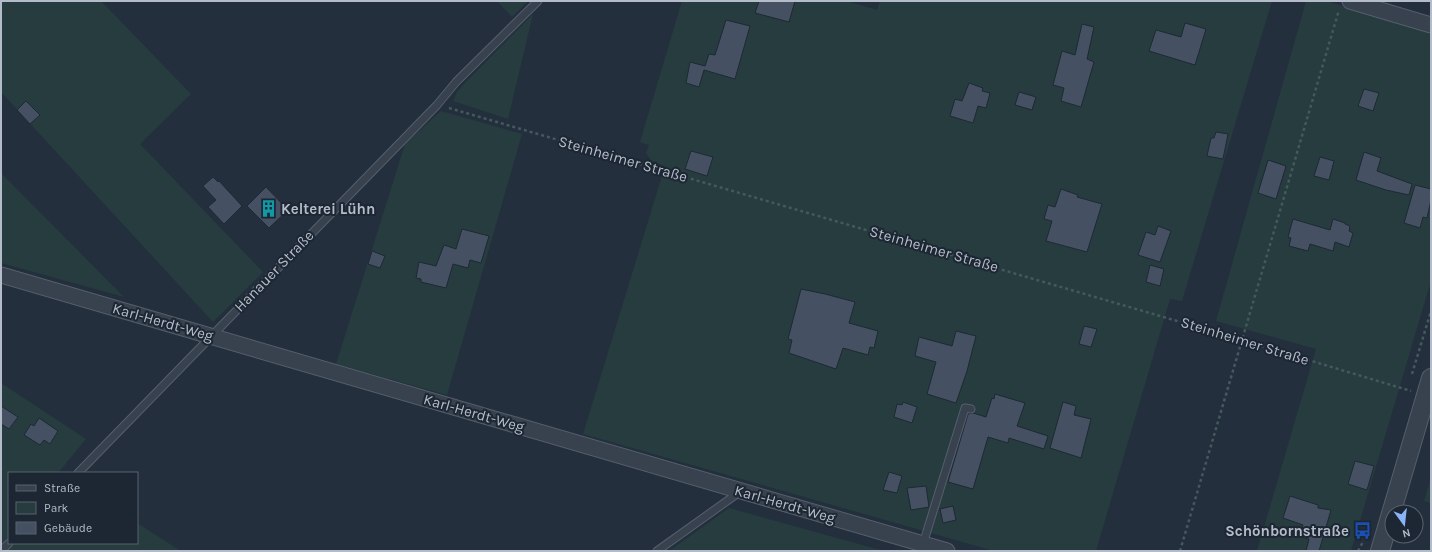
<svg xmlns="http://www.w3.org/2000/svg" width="1432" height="552" font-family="Karla,sans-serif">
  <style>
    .green { fill: #263c3f }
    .building { fill: #455162; stroke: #1f2835 }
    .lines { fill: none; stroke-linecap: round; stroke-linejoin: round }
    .service-casing { stroke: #565f6c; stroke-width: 9 }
    .minor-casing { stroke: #565f6c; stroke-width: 17 }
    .tertiary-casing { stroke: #565f6c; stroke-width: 20 }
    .path { stroke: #44595c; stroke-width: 2.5; stroke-dasharray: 3 3; stroke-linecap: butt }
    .service { stroke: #38414e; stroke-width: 7 }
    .minor { stroke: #38414e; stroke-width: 15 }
    .tertiary { stroke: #38414e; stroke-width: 18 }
    .labels { text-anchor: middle; stroke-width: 4; stroke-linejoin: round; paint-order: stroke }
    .street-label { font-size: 15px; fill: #b4bcc9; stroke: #1d2633 }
    .poi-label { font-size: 15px; font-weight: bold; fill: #b4bcc9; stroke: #1d2633; text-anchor: start }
  </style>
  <rect width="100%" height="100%" fill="#242f3e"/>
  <!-- green -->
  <path class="green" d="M1,1h100l90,93 -51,50 123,128 -50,50 -212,-230z
    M497,1h31l-16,16z
    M682,1h165l30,9 3,-9h392l-90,300 -12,-2 -74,252h-102l-411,-117 82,-268 -13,-4 -6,-9 3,-8 -9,-3z
    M1306,1h21l104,33v247l-80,270h-94l59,-202 -100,-28z
    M533,14l-25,105 -55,-18 4,-9 7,-8z
    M441,111l81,23 -75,261 -111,-31 69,-220z
    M1,173l123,124 -123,-34z
    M1,383l85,56 -28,34h-49v63l-8,8z
    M1431,478v25l-7,-2z
    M729,508l155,43h-215z
    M137,523l44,28h-175l8,-8h123z"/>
  <!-- building -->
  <path class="building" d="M759,1h36l-6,21 -34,-9z
    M726,20l24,6 -15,53 -31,-9 -5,17 -13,-4 4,-21 15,4 4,-12 6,1z
    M1185,23l21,6 -11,36 -46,-14 7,-21 25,7z
    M1082,24l12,3 -7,32 7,3 -13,45 -20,-6 3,-13 -11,-3 9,-34 13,4z
    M969,83l14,5 -1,3 8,2 -4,15 -8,-2 -5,17 -23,-7 5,-17 7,2z
    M1364,89l15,4 -6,18 -15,-5z
    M1019,92l17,5 -4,13 -17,-5z
    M26,101l14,14 -10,9 -13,-14z
    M1216,132l12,2 -5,25 -16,-3 4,-18h3z
    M691,151l22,6 -6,19 -22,-7z
    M1364,152l17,6 -4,13 35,13 -3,11 -23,-5 -30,-10z
    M1320,157l14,4 -5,19 -15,-4z
    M1268,160l18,6 -10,33 -18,-6z
    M213,177l5,5 1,-1 23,25 -18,18 -16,-17 8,-7 -13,-14z
    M1415,185l16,4v11l-4,18 -4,-1 -3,11 -16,-5z
    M266,187l22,23 -19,18 -22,-22z
    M1061,189l17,6 -1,2 25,7 -15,48 -41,-11 6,-20 -8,-2 4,-14 7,2z
    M1293,219l37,11 3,-11 12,4v1l5,2 -1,5 4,2 -4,14 -14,-5 -2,9 -23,-7 -2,7 -19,-5 2,-8 -3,-1z
    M1158,226l13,5 -11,31 -22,-7 8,-23 9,3z
    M462,229l27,7 -8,27 -11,-3 -2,8 -15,-4 -7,24 -25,-6v-3l-5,-1 3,-16 17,4 8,-21 12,4z
    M372,251l13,5 -5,12 -12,-4z
    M1150,265l14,4 -4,17 -14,-4z
    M801,289l24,5 30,8 -6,21 29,8 -4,17 -4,-1 -2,8 -25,-7 -7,21 -47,-16 3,-13 -4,-1z
    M1084,326l13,3 -6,18 -12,-3z
    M956,331l20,5 -9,35 -11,32 -29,-9 9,-32 -21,-6 4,-19 33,9z
    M995,394l30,9 -8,23 31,10 -4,13 -35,-11 -1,5 -20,-6 -15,52 -25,-7 20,-68 5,-1 13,4 6,-19 2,1z
    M903,402l14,5 -5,16 -18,-6 3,-13 5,1z
    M1063,402l13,4 -2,9 17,4 -10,39 -31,-10z
    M1,406l17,11 -9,12 -8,-5z
    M39,418l19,13 -8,13 -6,-4 -4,5 -16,-10 7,-11 3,2z
    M1355,461l19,5 -7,24 -19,-6z
    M889,472l13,4 -5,17 -14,-3z
    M926,486l3,21 -18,3 -4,-22z
    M1290,496l28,9v3l13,2 -12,41h-13l3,-12 -6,-1 2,-9 -3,-1 1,-3 -20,-7z
    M953,506l3,14 -13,3 -3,-14z"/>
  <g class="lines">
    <defs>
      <path id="service" d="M78,473l359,-368 19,-23 82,-81
        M923,544l42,-136 6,1
        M1,551l8,-8
        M657,551l84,-60"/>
      <path id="minor" d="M1350,1l81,24
        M1,275l946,276"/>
      <path id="tertiary" d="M1380,551l51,-173"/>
    </defs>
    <!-- service casing -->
    <use href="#service" class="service-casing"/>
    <!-- minor casing -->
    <use href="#minor" class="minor-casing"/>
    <!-- tertiary casing -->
    <use href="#tertiary" class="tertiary-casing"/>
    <!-- path -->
    <path class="path" d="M449,108l793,232 169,51
      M1412,374l19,-63
      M1180,551l159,-541
      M1358,551l6,-11"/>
    <!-- service -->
    <use href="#service" class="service"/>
    <!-- minor -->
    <use href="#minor" class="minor"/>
    <!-- tertiary -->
    <use href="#tertiary" class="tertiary"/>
  </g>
  <!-- icons -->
  <defs>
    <symbol id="building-bare" viewBox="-9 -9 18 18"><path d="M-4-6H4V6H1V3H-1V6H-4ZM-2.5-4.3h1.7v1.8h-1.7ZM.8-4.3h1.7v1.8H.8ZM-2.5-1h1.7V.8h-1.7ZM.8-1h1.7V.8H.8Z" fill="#0f9aa8" stroke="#1d2633" stroke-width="2.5" paint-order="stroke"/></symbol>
    <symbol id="bus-bare" viewBox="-9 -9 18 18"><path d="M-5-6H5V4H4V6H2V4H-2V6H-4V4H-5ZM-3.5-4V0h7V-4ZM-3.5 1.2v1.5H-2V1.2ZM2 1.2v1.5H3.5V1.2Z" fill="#1a4fb4" stroke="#1d2633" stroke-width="2.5" paint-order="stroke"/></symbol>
  </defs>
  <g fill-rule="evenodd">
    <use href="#building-bare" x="256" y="196" width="25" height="25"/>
    <use href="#bus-bare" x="1350" y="518" width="25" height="25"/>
  </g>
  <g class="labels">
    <!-- street labels -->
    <g class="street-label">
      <text transform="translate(623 159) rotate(16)" y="5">Steinheimer Straße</text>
      <text transform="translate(934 249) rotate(16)" y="5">Steinheimer Straße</text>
      <text transform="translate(274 271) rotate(-46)" y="5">Hanauer Straße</text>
      <text transform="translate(163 322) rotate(16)" y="5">Karl-Herdt-Weg</text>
      <text transform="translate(1245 341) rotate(17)" y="5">Steinheimer Straße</text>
      <text transform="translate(474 413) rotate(16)" y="5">Karl-Herdt-Weg</text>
      <text transform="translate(785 504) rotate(16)" y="5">Karl-Herdt-Weg</text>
    </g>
    <!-- poi labels -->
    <g class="poi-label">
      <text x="281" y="214">Kelterei Lühn</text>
      <text x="1349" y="536" text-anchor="end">Schönbornstraße</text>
    </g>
  </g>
  <!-- border -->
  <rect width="1432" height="552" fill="none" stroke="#b4bcc9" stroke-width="4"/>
  <!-- legend -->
  <rect x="8" y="472" width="130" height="72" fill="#1d2633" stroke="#59626f"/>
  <rect x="16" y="485" width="20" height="6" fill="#38414e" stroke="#59626f"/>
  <text x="44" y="492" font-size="12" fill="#b4bcc9">Straße</text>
  <rect x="16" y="502" width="20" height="12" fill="#263c3f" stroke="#59626f"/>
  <text x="44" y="512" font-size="12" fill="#b4bcc9">Park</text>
  <rect x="16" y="522" width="20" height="12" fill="#455162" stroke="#59626f"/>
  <text x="44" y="532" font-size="12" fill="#b4bcc9">Gebäude</text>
  <!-- north arrow -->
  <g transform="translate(1404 524) rotate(165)"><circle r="19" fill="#1d2633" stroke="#59626f"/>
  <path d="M0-3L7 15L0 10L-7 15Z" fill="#8ab4f8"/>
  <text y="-6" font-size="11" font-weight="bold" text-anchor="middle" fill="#b4bcc9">N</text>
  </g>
</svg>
